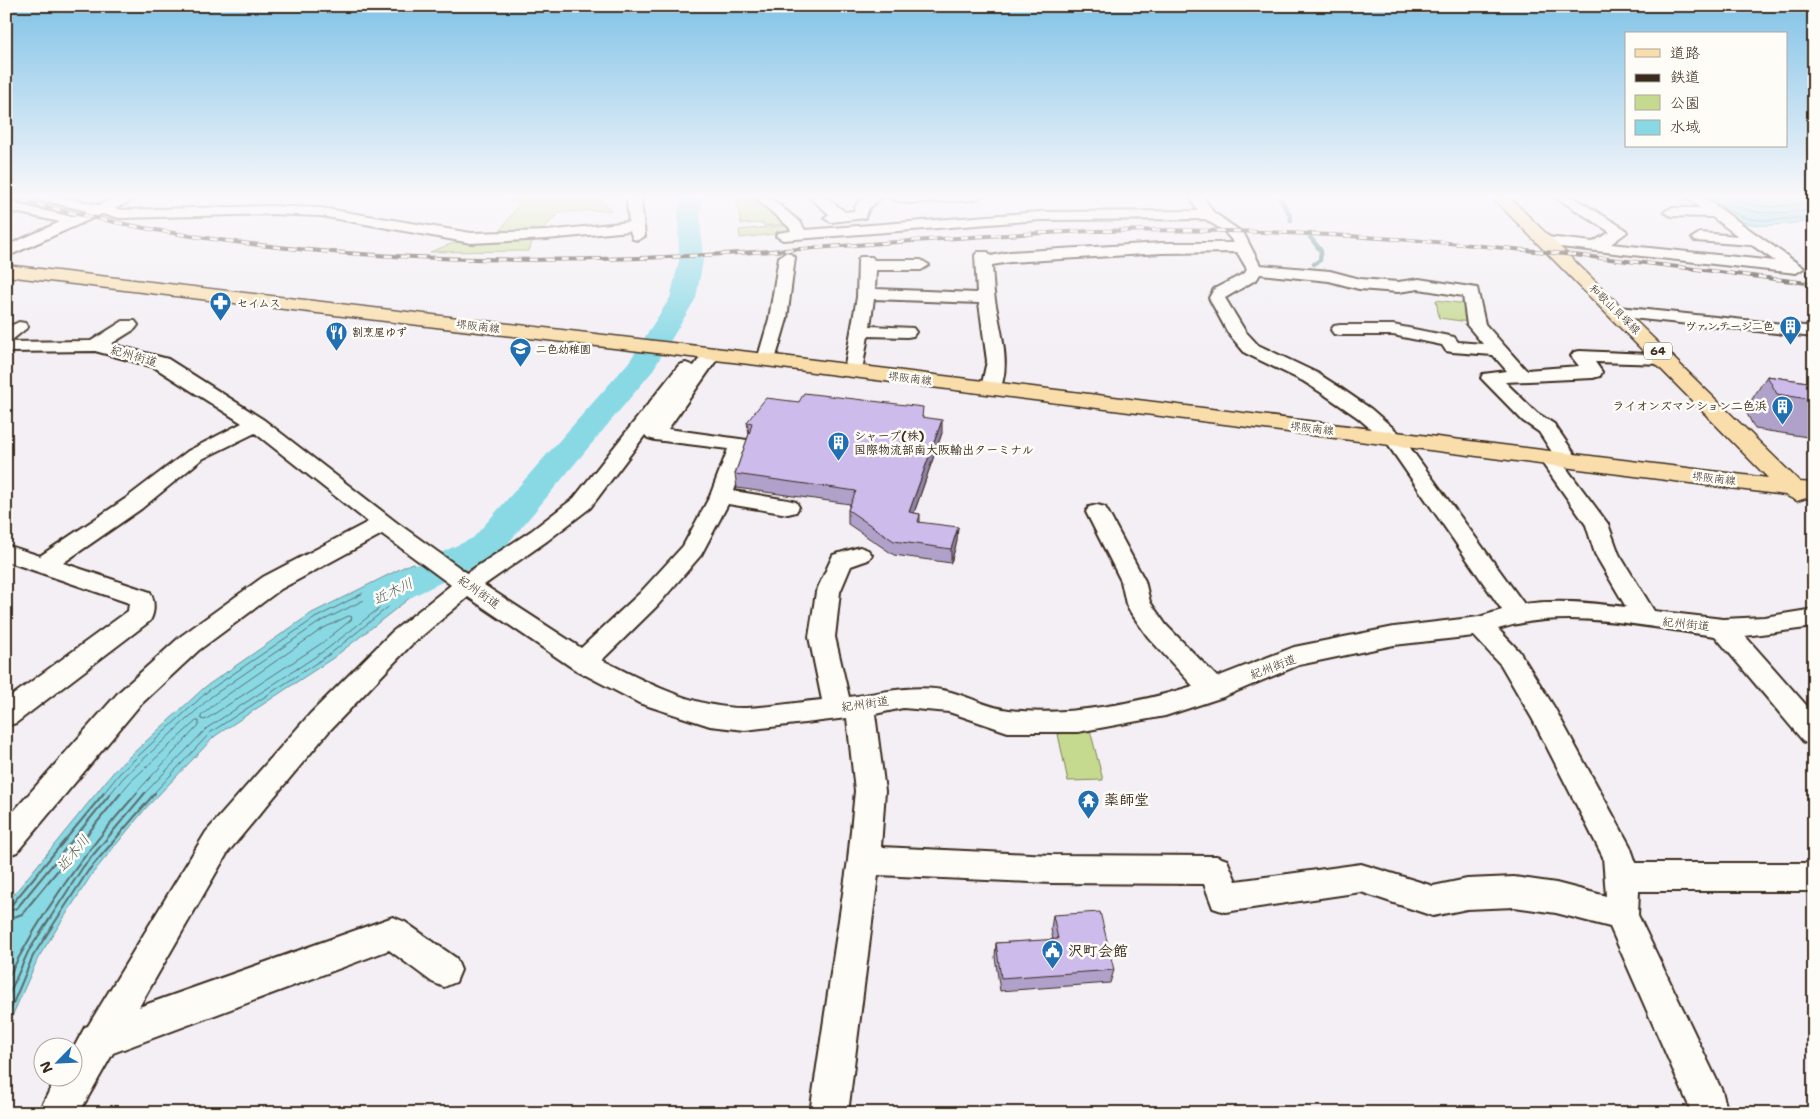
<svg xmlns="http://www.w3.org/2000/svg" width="1820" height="1119" font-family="'Shantell Sans','Klee One',sans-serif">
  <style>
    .green { fill: #c5d98f; stroke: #808256 }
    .water { fill: #89d9e5; stroke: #6a9395 }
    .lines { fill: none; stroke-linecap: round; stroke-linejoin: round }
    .shore-far1 { stroke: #5a706e; stroke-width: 1 }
    .shore { stroke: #5a706e; stroke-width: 2 }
    .stream { stroke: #6a9395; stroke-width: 4.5 }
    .river { fill: #89d9e5; fill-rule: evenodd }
    .minor-casing { stroke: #3b2a1e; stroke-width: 4 }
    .major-casing { stroke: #3b2a1e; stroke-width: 3 }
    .minor { fill: #fdfcf7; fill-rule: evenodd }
    .major { fill: #f9deab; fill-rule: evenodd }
    .rail-casing { stroke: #3b2a1e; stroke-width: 4 }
    .rail { stroke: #fdfcf7; stroke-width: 2.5; stroke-dasharray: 8; stroke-linecap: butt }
    .wall { fill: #b0a1cb; stroke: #3b2a1e }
    .shaded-wall { fill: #9083a5; stroke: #3b2a1e }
    .building { fill: #cdbbec; stroke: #3b2a1e }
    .labels { text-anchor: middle; stroke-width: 5; stroke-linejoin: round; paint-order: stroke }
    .far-poi-label { font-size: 11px; font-weight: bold; fill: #3b2a1e; stroke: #fdfcf7; text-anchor: start }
    .far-street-label { font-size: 11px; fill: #3b2a1e; stroke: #fdfcf7 }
    .shield { fill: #fdfcf7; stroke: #75695f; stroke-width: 1 }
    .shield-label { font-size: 11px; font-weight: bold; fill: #3b2a1e }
    .street-label { font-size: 12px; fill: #3b2a1e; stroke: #fdfcf7 }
    .poi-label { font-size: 12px; font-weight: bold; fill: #3b2a1e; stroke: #fdfcf7; text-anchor: end }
    .water-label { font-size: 14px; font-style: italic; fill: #525f5a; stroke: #fdfcf7 }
    .near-poi-label { font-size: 15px; font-weight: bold; fill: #3b2a1e; stroke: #fdfcf7; text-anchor: start }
  </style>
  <rect width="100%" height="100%" fill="#f3eff5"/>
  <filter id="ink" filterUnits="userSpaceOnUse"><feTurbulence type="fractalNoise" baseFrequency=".02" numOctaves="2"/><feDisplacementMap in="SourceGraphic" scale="10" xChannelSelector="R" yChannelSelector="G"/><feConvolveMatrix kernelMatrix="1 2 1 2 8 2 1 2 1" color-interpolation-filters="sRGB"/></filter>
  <g filter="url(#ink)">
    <!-- green -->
    <path class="green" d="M505,196h92l14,14 -51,2 -27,27 -4,12 -99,1 42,-16 26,-2 22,-32 -19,-2z
      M738,196h18l34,27 -26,3v-3l-23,1 -5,-26z
      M789,225l3,7 -52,6 -1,-8z
      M1436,300l30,4 3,18 -30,-4z
      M1090,730l13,50 -35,1 -10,-47z"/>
    <!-- water -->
    <path class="water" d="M1699,196h115v25c-54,6 -71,11 -115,-25z
      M412,563l22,16 -101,79 -118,78 -69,72 -54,66 -54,84 -25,56 -7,29v-139l110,-135 89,-82 107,-74z"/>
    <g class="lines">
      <!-- shore-far1 -->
      <path class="shore-far1" d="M1707,196c43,34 59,23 107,21
        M1717,196c35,23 57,17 97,14
        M1729,196c27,16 55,9 85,7
        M349,616l3,1 -1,3 -29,23 -117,77 -4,-1v-3l16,-14 105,-73z
        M103,794l17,-21 88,-82 107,-73 95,-49 14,9 -94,76 -119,78 -58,62
        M110,794l14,-17 88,-81 106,-73 92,-46 3,1v4l-86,67 -120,79 -63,66
        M120,794l10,-12 66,-61h3v4l-64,69"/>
      <!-- shore -->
      <path class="shore" d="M6,906l6,-2 92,-111
        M6,912l11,-4 94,-115
        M6,920l16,-6 99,-121
        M6,982c35,-70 79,-131 131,-189
        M6,1001l22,-49 55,-85 62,-74
        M6,1020l27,-64 55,-85 67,-78"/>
      <!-- stream -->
      <path class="stream" d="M1278,196l12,19 1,6
        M1310,237l11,14 -1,9 -6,4"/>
      <!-- river -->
      <path class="river" d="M682,196h22l-4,17 3,48 -7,37 -45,75 -152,181 -104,51 -14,4 -14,-4 -6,-9 6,-9 106,-49 156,-176 41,-64 9,-37 -1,-48z"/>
      <defs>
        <path id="minor" d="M35,196h24l40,9 21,-9h18l-2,3 -21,9 5,2 151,-4 50,2 150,25 76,-2 82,-9 -2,-20 2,-6h14l-2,6 4,34 -7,4 -5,-1 -3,-8 -83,8 -76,4 -150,-27 -50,-2 -151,4 -18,-4 -96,43v-11l54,-24 -54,-12v-8l67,15 14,-6 -50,-12z
          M753,196h15l32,26 5,8 235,-18 158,-1 -9,-15h14l10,16 31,22 16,31 70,6 30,8 38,3 21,-3 58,9 8,36 41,46 53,-4 -8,-10 3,-4 6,-1 91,4 3,4 -3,4 -6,1 -70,-2 7,10 -2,4 -7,2 -88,4 32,31 17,11 24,35 -4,4 -10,2 44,59 11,30 35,57 69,8 41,-2 50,-8v18l-69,9 69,78v31l-10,-3 -89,-106c-70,-9 -148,-29 -217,-7l21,22 35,56 76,139 6,17h178v28h-175l-1,24 84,176 6,22h-38l-1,-7 -79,-179 -54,-14 -42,-6 -47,2 -34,7 -72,-24 -136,20 -12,-4 -9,-24 -153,-1 -173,-8 -30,238h-38l38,-253 7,-69 -8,-73 -102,12 -35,-4 -71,-23 -65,-34 -106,-72 -58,49 -80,84 -102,122 -89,155 254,-90 12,5 51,36 5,12 -5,12 -12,5 -12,-5 -43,-32 -276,103 -34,60h-41l19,-37h15v-25l13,-24 3,-1 118,-194 104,-118 82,-82 59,-47 -69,-51 -101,55 -82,61 -60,56 -122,146 -11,4v-36l113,-128 62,-56 82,-59 105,-55 -113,-89 -53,26 -61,50 -78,54 87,29c5,9 5,20 0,29l-134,102 -10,3v-26l122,-89 1,-8 -123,-42v-16l34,11 85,-57 63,-48 54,-28 -88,-56 -59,-16 -89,1v-10l85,-1 32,-20h12l3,4 -3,4 -24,15 57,15 96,61 132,102 71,51 64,-42 43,-33 105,-133 7,-2 8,3 11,-15h12l3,4 -52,74 79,11 3,4 -16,47 54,9 8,2 3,5 -3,5 -8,2 -60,-10 -27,51 -44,51 -55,54c44,22 93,49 144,48 25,-1 51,-6 76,-8l-13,-63 7,-45 17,-37 27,-8 8,3 4,5 -4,5 -17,6 -11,26 -5,45 14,60c34,-4 67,-14 102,-5 19,5 38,16 58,18 57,7 129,-7 184,-24l-45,-49 -19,-27 -3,-6 -5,-23 -35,-69 3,-5 8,-2 8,2 3,5 37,69 5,21 16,23 51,52 77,-30 100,-20 85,-10 23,-7 -116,-168 -29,-25 -32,-22 -22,-14 -58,-28 -17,-20 -19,-35 5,-9 31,-16 2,-4 -10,-17 -75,1 -152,9 -18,3c1,12 1,24 3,35 4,25 18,69 3,92h-14l-3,-4 6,-27 -8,-58 -105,-4 -4,27 43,2 3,4 -3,4 -6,1 -39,-1 -6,35 -2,4h-14l-2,-4 13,-74 1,-37 2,-3h12l2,3h47l8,5 -8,5h-45l-1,19 102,4 -2,-38 3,-3h10l3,4 19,-4 152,-9h72l-10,-12 -19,-12 -165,1 -257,20 -7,-4 2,-3 13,-2 -2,-4zM1260,274l69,7 30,8 39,3 21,-3 44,7 4,29 16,19 -25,-2 -4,-5 -61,-12h-53l-6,1 -3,4 3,4 6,1h53l49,10 4,6 6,1 41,3 14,16 -24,3 -2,4 42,43 16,11 13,20 -11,1 -3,4 48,68 9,29 31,53c-34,-4 -67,-8 -102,-3l-124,-170 -29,-25 -32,-22 -22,-14 -59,-28 -13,-14 -20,-33 32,-19zM645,435l3,3 7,2 73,9 -18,47 -27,50 -44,48 -58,54 -97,-63 63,-44 43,-33zM1474,636l27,29 32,55 70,137 3,39 -50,-13 -42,-6 -47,2 -34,7 -72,-22 -125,17 -9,-21 -11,-4 -165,-1 -170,-8 4,-56 -10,-77 28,-6 46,4 59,20h70l87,-16 58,-19 76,-32 95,-20z
          M808,196h16l21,16 9,-1c3,-14 16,-15 29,-15l-14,12 -4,10 -34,4 -7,-4 5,-4z
          M890,196h91l-7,4 -66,3 -16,-4z
          M1554,196h17l54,33 2,3 -16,12 164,17 -23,-16 -57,-4 -3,-3 8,-5 38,3 -26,-19 -41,-1 -7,-4 7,-4h29l-14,-12h16l102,72 -8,5 -254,-28 -3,-3 8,-5 46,5 17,-10z
          M787,252l8,5 -8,62 -12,41 -3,4h-12l-3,-4 12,-41 10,-62z
          M1618,307l196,20v10l-202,-21 -3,-4 3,-4z
          M19,322l6,1 3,4 -16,13 -6,1v-13z"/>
        <path id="major" d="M1491,196h17l292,286 14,1v16l-8,-1 -9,3 -12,-6 -1019,-129 -760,-90v-11l760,89 1002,124z"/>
      </defs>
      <!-- minor casing -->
      <use href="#minor" class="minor-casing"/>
      <!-- major casing -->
      <use href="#major" class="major-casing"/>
      <!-- minor -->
      <use href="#minor" class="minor"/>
      <!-- major -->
      <use href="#major" class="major"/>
      <defs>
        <path id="rail" d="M6,197c53,13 107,26 161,35 155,26 315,31 473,26 152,-5 303,-23 456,-27 241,-6 479,22 718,53"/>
      </defs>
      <!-- rail casing -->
      <use href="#rail" class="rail-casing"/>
      <!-- rail -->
      <use href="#rail" class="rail"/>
    </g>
    <!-- wall -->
    <path class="wall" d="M1767,376l47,7v55l-59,-9 -10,-19z
      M799,402l124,15 19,16 -28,80 6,1v8l37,19 -6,22 -57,-8 -46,-31v-14l2,-6 -113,-16 -2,-14 14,-40 -2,-12z
      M1053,915l61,55 -4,13 -110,8 -5,-34 1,-14 57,-3 -2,-11z"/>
    <!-- shaded-wall -->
    <path class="shaded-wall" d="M942,420v13l-33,94v-15z
      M958,527l-1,14 -6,22v-14z"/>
    <!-- building -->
    <path class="building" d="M1767,376l47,7v17l-37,-6z
      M804,393l119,14 -1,10 20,3 -33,92 11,2 -2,8 40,5 -7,22 -57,-8 -46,-31 8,-19 -121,-17 15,-43 2,-8 -5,-1 19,-24 33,4z
      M1100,912l14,58 -113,8 -5,-35 62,-4 -5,-24z"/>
  </g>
  <!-- sky -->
  <linearGradient id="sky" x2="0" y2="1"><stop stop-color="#82c3e7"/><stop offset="0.56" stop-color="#faf8fa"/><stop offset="1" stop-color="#faf8fa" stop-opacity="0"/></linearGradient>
  <rect width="1820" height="352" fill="url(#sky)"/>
  <!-- icons -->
  <defs>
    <symbol id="pharmacy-pin" viewBox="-11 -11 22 30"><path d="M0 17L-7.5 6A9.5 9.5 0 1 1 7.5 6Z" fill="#1f6fb2" stroke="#fdfcf7"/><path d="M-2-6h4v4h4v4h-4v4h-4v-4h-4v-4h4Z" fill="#fff"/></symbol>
    <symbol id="building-pin" viewBox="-11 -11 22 30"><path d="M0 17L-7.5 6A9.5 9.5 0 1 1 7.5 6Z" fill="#1f6fb2" stroke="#fdfcf7"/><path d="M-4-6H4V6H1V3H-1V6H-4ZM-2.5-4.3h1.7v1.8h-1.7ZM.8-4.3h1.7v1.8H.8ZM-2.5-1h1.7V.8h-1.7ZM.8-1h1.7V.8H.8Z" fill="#fff"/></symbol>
    <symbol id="restaurant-pin" viewBox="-11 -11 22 30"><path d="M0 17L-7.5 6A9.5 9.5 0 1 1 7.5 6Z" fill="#1f6fb2" stroke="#fdfcf7"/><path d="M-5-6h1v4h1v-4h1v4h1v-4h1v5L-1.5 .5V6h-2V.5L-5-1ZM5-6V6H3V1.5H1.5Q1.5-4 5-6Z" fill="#fff"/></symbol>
    <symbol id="school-pin" viewBox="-11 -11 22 30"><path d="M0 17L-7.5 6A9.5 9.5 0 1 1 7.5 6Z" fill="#1f6fb2" stroke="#fdfcf7"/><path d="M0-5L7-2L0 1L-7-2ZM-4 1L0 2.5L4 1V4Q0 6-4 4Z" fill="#fff"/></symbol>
    <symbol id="temple-pin" viewBox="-11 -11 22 30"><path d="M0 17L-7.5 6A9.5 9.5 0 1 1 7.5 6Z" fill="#1f6fb2" stroke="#fdfcf7"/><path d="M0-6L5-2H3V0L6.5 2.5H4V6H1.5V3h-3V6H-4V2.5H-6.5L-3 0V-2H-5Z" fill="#fff"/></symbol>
    <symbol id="civic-pin" viewBox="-11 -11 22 30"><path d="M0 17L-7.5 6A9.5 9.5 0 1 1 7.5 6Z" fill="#1f6fb2" stroke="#fdfcf7"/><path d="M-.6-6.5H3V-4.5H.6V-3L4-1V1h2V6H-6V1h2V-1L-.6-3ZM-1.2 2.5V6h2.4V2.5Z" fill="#fff"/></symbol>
  </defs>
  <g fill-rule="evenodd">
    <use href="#pharmacy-pin" x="208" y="290" width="25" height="34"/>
    <use href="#building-pin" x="1778" y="314" width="25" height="34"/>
    <use href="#restaurant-pin" x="324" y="320" width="25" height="34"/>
    <use href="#school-pin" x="508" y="336" width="25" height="34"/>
    <use href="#building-pin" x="1770" y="394" width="25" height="34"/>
    <use href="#building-pin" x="826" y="430" width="25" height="34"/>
    <use href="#temple-pin" x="1076" y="788" width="25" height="34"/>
    <use href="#civic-pin" x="1040" y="938" width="25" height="34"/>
  </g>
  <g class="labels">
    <!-- far-poi labels -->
    <g class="far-poi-label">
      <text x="237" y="307">セイムス</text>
      <text x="1774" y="330" text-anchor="end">ヴァンテージ二色</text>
      <text x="352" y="336">割烹屋ゆず</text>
      <text x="536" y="353">二色幼稚園</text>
    </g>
    <!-- far-street labels -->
    <g class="far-street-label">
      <text transform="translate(1615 309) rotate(44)" y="4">和歌山貝塚線</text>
      <text transform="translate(478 326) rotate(7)" y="4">堺阪南線</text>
      <text transform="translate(910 378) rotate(7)" y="4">堺阪南線</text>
      <text transform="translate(1312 428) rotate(7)" y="4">堺阪南線</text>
      <text transform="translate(1714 478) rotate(7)" y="4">堺阪南線</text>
    </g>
    <!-- shield labels -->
    <rect class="shield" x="1644" y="342.5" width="28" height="17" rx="4"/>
    <g class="shield-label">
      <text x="1658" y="355">64</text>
    </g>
    <!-- street labels -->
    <g class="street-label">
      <text transform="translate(134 356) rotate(16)" y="4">紀州街道</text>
      <text transform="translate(479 592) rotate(35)" y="4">紀州街道</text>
      <text transform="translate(1686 624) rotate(6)" y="4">紀州街道</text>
      <text transform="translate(1273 667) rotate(-21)" y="4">紀州街道</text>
      <text transform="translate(865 704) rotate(-8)" y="4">紀州街道</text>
    </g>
    <!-- poi labels -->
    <g class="poi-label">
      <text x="1767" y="410">ライオンズマンション二色浜</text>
      <text x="854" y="440" text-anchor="start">シャープ(株)<tspan x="854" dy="14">国際物流部南大阪輸出ターミナル</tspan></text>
    </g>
    <!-- water labels -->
    <g class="water-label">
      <text transform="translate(393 591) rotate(-26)" y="5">近木川</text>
      <text transform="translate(73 853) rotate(-50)" y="5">近木川</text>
    </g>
    <!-- near-poi labels -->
    <g class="near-poi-label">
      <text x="1104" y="805">薬師堂</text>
      <text x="1068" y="956">沢町会館</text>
    </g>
  </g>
  <!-- margin -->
  <rect width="1820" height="1119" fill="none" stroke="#fdfcf7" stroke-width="25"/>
  <rect x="12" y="12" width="1795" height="1094" fill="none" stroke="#3b2a1e" stroke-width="2" filter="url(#ink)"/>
  <!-- legend -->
  <rect x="1625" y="32" width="162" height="115" fill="#fdfcf7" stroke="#afa8a0"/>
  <rect x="1635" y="49" width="25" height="8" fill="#f9deab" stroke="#afa8a0"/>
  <text x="1670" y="58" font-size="15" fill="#3b2a1e">道路</text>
  <rect x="1635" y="74" width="25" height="8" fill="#3b2a1e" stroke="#afa8a0"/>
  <text x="1670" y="82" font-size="15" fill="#3b2a1e">鉄道</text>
  <rect x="1635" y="95" width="25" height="15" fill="#c5d98f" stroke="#afa8a0"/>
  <text x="1670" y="108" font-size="15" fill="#3b2a1e">公園</text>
  <rect x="1635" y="120" width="25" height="15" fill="#89d9e5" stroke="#afa8a0"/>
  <text x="1670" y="132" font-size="15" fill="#3b2a1e">水域</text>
  <!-- north arrow -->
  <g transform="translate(58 1062) rotate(246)"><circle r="24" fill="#fdfcf7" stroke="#afa8a0"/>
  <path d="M0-4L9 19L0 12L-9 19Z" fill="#1f6fb2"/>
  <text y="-8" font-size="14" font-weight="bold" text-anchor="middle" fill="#3b2a1e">N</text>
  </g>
</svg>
